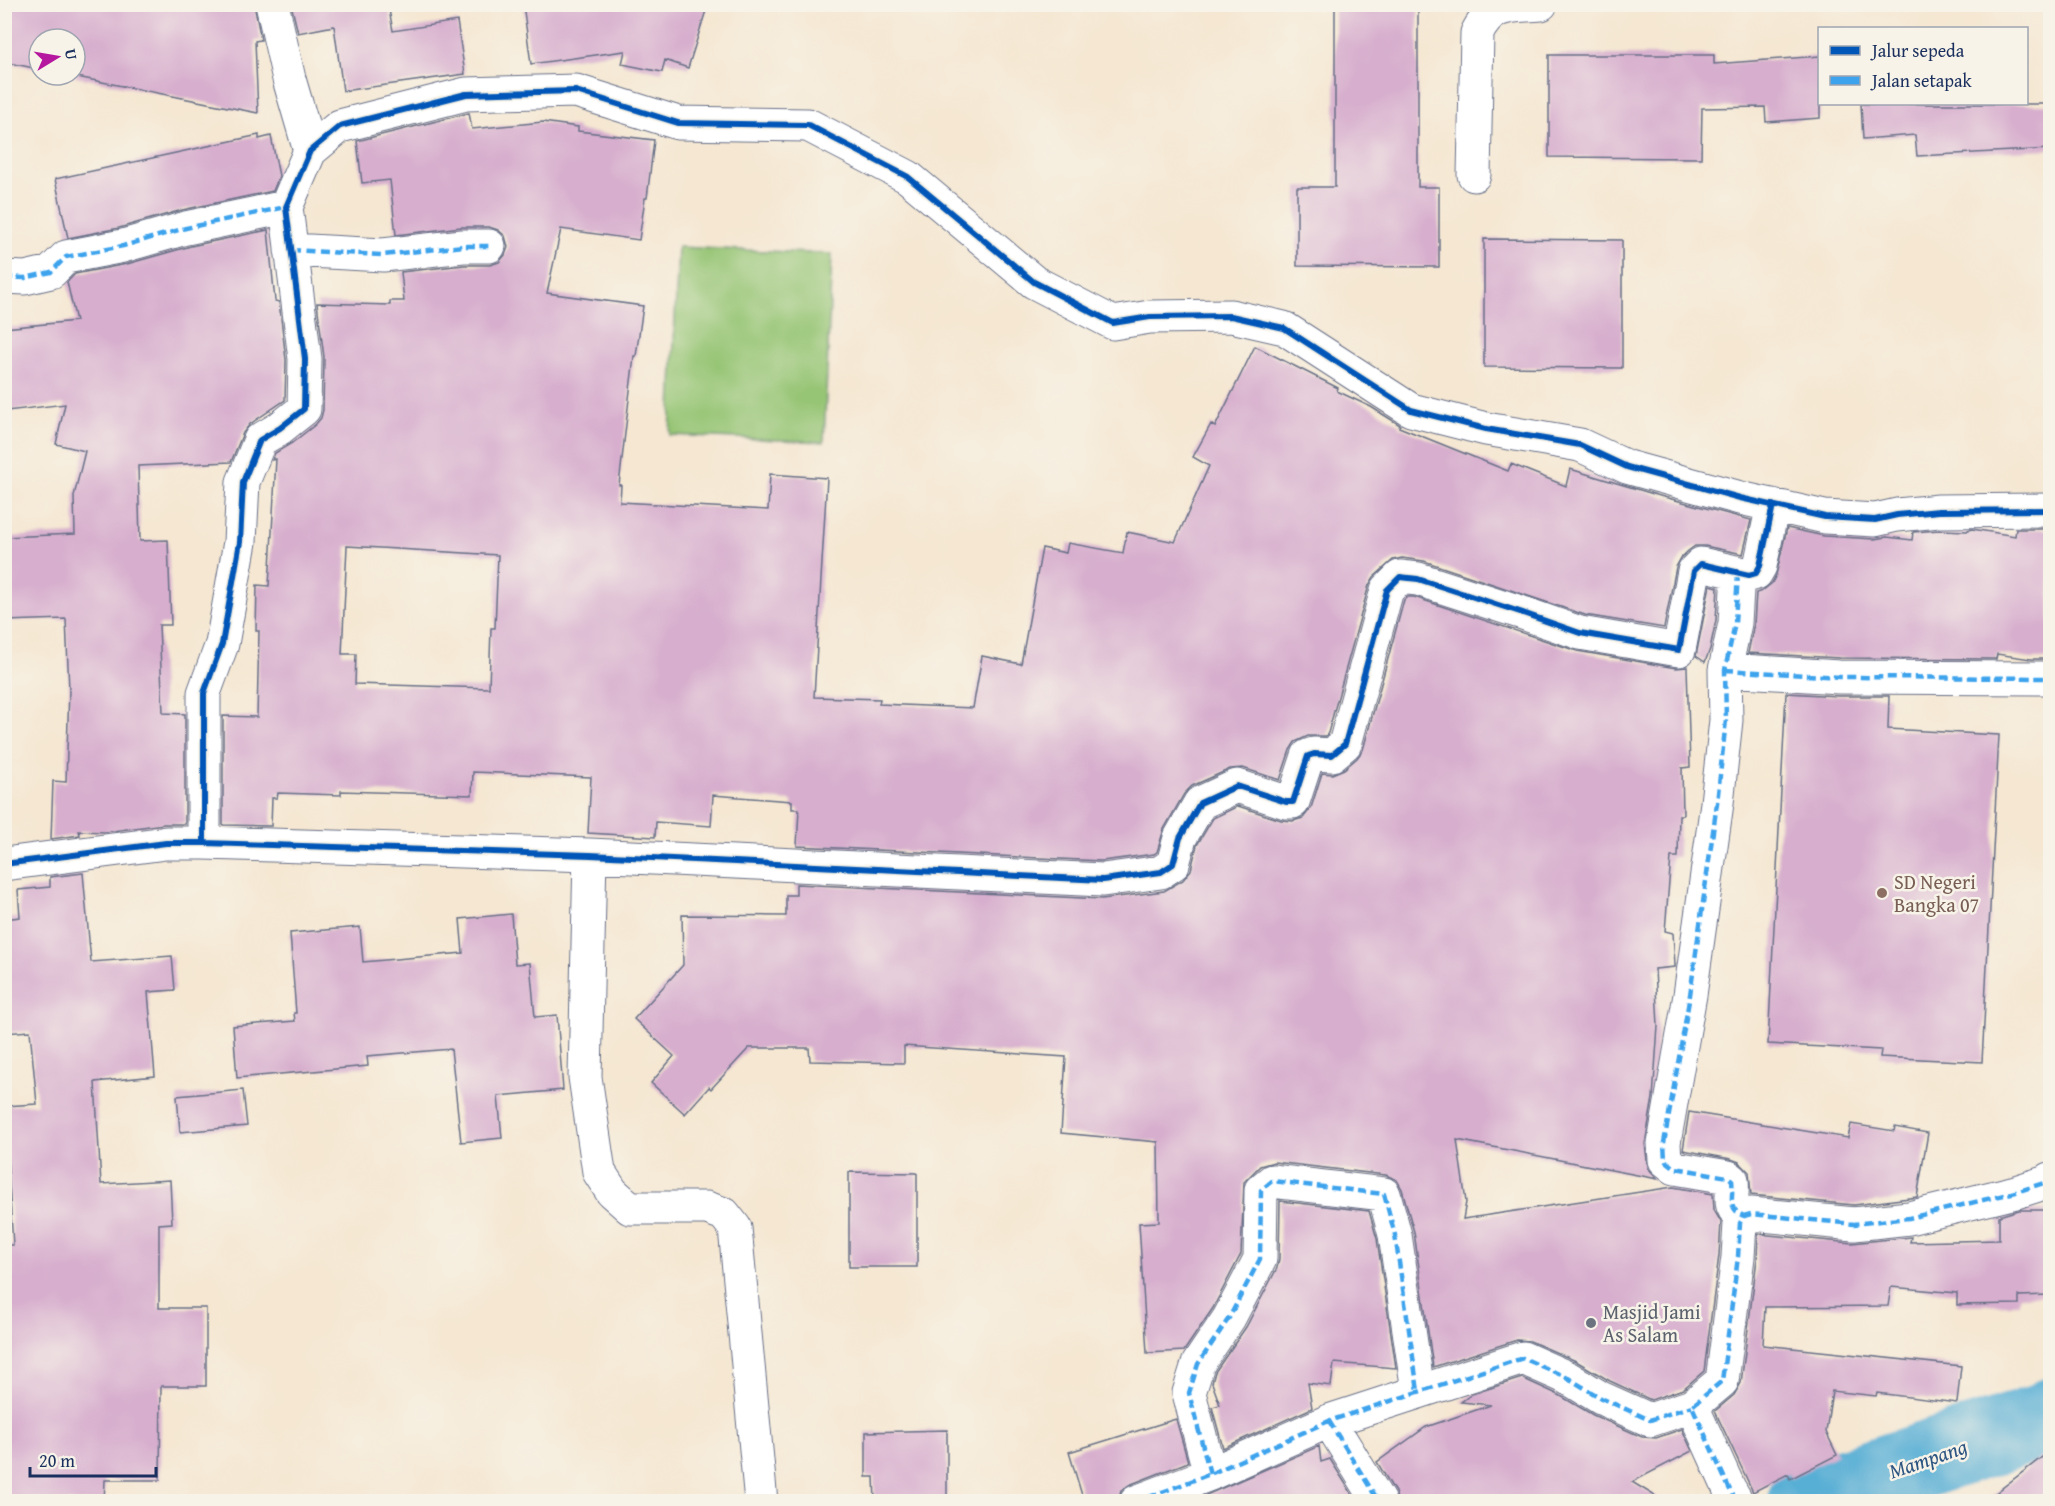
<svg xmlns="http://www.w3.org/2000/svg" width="2055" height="1506" font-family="'Gentium Book Plus',serif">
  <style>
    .green { fill: #96c574; stroke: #587a69; stroke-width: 1.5 }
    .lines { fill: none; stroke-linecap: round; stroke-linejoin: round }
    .river { stroke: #58afd5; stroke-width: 76 }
    .building { fill: #d7aece; fill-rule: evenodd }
    .minor-casing { stroke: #676f87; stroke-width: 35 }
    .minor { stroke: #fff; stroke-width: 33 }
    .quiet { stroke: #3da3ed; stroke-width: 4.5; stroke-dasharray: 9 4.5; stroke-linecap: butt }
    .cycleway-casing { stroke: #f7f3e8; stroke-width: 10 }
    .cycleway { stroke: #0057b8; stroke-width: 6 }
    .education-dot { fill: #8d6e63; stroke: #f7f3e8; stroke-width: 2 }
    .worship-dot { fill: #6b7280; stroke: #f7f3e8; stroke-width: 2 }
    .labels { text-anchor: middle; stroke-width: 5; stroke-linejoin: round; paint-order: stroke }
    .education-label { font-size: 20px; fill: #785e54; stroke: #f7f3e8; text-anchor: start }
    .worship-label { font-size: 20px; fill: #5b616d; stroke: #f7f3e8; text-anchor: start }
    .water-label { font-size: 21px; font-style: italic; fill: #2d5582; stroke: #f7f3e8 }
  </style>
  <rect width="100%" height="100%" fill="#f7f3e8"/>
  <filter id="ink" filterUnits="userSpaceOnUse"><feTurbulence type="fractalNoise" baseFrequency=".0167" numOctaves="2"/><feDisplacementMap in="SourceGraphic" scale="12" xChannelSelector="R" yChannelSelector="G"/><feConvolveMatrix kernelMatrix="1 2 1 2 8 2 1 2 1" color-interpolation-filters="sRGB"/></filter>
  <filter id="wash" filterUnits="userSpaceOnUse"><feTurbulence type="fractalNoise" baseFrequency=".008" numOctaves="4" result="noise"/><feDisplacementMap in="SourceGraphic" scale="24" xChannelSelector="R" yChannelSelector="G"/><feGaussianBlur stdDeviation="1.35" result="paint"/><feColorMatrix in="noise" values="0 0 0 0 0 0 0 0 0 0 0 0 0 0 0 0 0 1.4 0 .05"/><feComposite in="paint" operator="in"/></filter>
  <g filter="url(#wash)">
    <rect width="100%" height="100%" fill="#f5e7d2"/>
    <!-- green -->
    <path class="green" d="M678,247l154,7 -8,188 -154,-7z"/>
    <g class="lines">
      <!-- river -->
      <path class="river" d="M1805,1502l3,-4 238,-78 4,-4"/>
    </g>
    <g id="blocks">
      <!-- building -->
      <path class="building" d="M4,4h250l7,36 -6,1 3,72 -191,-38h8v-36h-36v30l-35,-7z
        M291,4h97l5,27 64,-10 8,53 -122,17 -9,-65 -36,7z
        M523,4h185l-20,64 -23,-8 -3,12 -40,-8 3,-13 -94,13z
        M1335,4h83v183h21v80l-142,-1v-79h38z
        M1549,55h165v9l106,-8v62l-54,4 -1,-15 -63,1 -1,50 -152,-1z
        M1861,104h189v45l-133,7 -2,-21 -52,4z
        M469,113l3,16 71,-7 35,5v4l76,9 -7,58h-2l-6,42 -78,-11 -14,64 96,13 -7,50h-2l-15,129h2l-1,17 148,8 2,-36 57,4 -13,219 66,2 -1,5 94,4 9,-52 39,8 21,-116 24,5 2,-10 55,10 4,-21 48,10 34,-76 -16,-9 18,-33 4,3 40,-81 83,42 -1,3 34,16 29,18 -1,2 109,44 3,-7 55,22 4,-17 90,27 91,24 -8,34 -38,-8h-10l-7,5 -7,7 -5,9 -12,61 -79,-13 -161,-54 -22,-3 -9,2 -19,17 -5,8 -41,148 -2,3h-18l-13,6 -5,8 -10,30 -37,-12 -13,1 -38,17 -8,8 -20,35 -7,23 -3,2 -52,7 -305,-15 2,-37h-7v-8l-79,-6 -2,31 -55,-4 -1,15 -67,-4 3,-56 -118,-5 -1,23 -131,-4v4l-63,-2 -1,5h-5l-1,28 -48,-1v-109l34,1 2,-86h-3l1,-46 12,1 7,-127 -4,1 3,-7 17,-10 24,-19 5,-6 2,-8 1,-53 -7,-54 73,2v-4h14l-3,-29 63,-7h26l9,-3 6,-7 3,-8 -3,-11 -7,-6 -9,-3h-28l-65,8 -6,-55 -28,3 -5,-42zM347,546l151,9 -3,73h-4l-2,60 -134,-4 1,-30h-14z
        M259,135v4l12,-3 8,40 -6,15 -91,19 -63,18 -51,10 -13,-59z
        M268,230l7,71 4,1 7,58 -1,40 -35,24 -7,9 -12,29 -93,4 2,75 28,-1 3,85h-12l4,88 22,1v110h-21l-59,8 -26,-1 1,4 -29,4 2,-58 13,1 3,-92 -3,-71 -62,2v-84l71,-3 -1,-38 11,-45 -29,-7 9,-40 -58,7 -3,-26v-57l72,-7 -9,-39 8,-8 52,-10 64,-18z
        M1484,239l138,1v128l-138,-1z
        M1787,528l37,8 50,3 13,-2 25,3 1,-8 27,-2 27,1 1,-1 4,-1 43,7 1,-7h34v130h-19l-34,-5 -1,5 -156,-1 -92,-5 6,-29 2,-31 6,-2 10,-8 4,-8z
        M1710,585l8,2 -2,33 -6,29 -5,13 -9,-6z
        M1407,597h7l163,54 99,17 11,-1 3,100 -8,1 1,47h-4l-1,42h-7l-6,74 8,2 2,32v2l-20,2 3,57 -5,72 -8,46 3,24 10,11 -201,-39 9,62 -3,17 210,-32 40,7 1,16 7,12 -2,33 -15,116 -21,18 -32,11 -41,-19 -34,-20 -46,-20 -13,-1 -84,27 -19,-135 -12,-43 -5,-9 -11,-5 -112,-13 -14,4 -16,16 -3,72 -28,54 -29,43 -37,2 -8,-130 20,-1 -1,-80 -97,-9 5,-76 -162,-11v17l-94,-2 -1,-13h-60l-38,41 -2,-2 -24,27 -34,-31 23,-27 -40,-37 49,-54 -1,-50 104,1v-21h10v-11l306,15 62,-8 19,-11 8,-10 6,-25 16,-27 25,-12 43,14 12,1 10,-3 8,-10 11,-35 10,1 12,-5 13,-11 6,-8 41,-150z
        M1786,693l52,3h51l-1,33 111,6 -17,327 -102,-5 1,-7 -113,-6z
        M83,873l8,89 81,-6 3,34 -27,2 7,84 -60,6 6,102 69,-4 2,43 -13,1v84h47v78h-45l-1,94h-55l-1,22h-100v-257h9l-9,-139 33,-2 -7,-73 -26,2v-114l16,-2 -2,-27 32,-3v-10z
        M511,914l4,50 15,-1 5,54 22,-2 6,75 -65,6 4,42 -41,4 -10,-93 -84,7 1,10 -131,12 -4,-52 62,-5 -1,-8h2l-6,-80 70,-6 3,35 100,-9 -3,-34z
        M243,1090l4,36 -67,6 -3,-36z
        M1689,1112l159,26 3,-14 43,7 1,-4 33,6 -11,64 -63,8 -103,-10 -2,-23 -10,-10 -8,-3 -48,-9z
        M849,1172l68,1v94h-68z
        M1280,1201l89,10 8,28 19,129 -62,-5 -3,23 -23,-3 4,25 -89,40 -11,-41 8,-2 -8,-22 3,-11 31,-45 31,-59 2,-9z
        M2019,1210h31v85l-31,1v8l-62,1v-12l-66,-6 -3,19 -123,1 -2,38 198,21 -4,37 -80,-10 -1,3 -44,-5 -6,41 11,23 -47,24 -2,-5 -35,18 -38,-81 19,-16 7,-12 16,-124 1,-25 94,9 59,-6 -1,5 89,-2v-24z
        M1522,1378l37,17 34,20 49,22 14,1 26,-9 10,22 -60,31 33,20h-267l-3,-10 -18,-30 49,-35 65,-22 -30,-3 11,-8z
        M1176,1419l12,43 -59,23 -8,6 -3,11h-34l-15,-50z
        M947,1430v72h-72l-1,-25h-8v-45z
        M1319,1446l2,16 9,-3 27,43h-167z
        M2050,1451v51h-66z"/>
    </g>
  </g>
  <g filter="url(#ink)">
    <use href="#blocks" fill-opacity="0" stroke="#676f87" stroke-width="1.5"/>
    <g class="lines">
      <defs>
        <path id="minor" d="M272,4l17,75 21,72
          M1474,175l3,-142c16,-31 33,-26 64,-29
          M291,250l92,5 80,-9h26
          M4,277l21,1 26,-6 15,-15 57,-11 63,-18 100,-21
          M1738,573l-3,50 -10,47 1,50 -9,83 -27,192 -26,148 1,17 10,8 53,9 4,3c2,16 -6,29 12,36
          M1725,670l114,7 211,1
          M204,843v-150l18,-49 18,-102 3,-60 17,-42 20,-12 24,-19 1,-50 -19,-152 24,-56 30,-25 126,-32 110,-3 102,32 130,2 100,52 126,105 79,41 37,-6 81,-1 53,12 127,82 75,19 94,16 47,22 113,31 85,19 50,3 22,-5 42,-4 111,-1
          M590,855l-5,222 14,95 13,20 18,16h77l17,6 11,14 26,274
          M4,864l162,-21h38l386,12 513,25 58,-8 12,-8 7,-26 20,-35 37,-17 49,16h7l15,-46 6,-2 18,1 13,-11 42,-154 13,-13 18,2 102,33 60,21 99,17 15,-79 7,-7 48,11 7,-2 4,-7 13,-61
          M1329,1421l50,81
          M1210,1474l-21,-81 9,-29 31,-46 31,-59 1,-69 11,-9 112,13 11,41 23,156
          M1136,1502l74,-28 119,-53 194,-63 45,20 33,20 49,22 42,-14
          M1737,1502l-8,-14 -37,-82 30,-25 16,-124 2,-34 4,-7 7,-2 103,10 55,-6 107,-26 31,-10 3,-3"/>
      </defs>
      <!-- minor casing -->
      <use href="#minor" class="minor-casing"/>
      <!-- minor -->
      <use href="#minor" class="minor"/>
      <!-- quiet -->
      <path class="quiet" d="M291,250l92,5 80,-9h26
        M4,277l21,1 26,-6 15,-15 57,-11 63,-18 100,-21
        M1738,573l-3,50 -10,47 1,50 -9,83 -27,192 -26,148 1,17 10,8 53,9 4,3c2,16 -6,29 12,36
        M1725,670l114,7 211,1
        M1329,1421l50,81
        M1210,1474l-21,-81 9,-29 31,-46 31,-59 1,-69 11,-9 112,13 11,41 23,156
        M1136,1502l74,-28 119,-53 194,-63 45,20 33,20 49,22 42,-14
        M1737,1502l-8,-14 -37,-82 30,-25 16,-124 2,-34 4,-7 7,-2 103,10 55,-6 107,-26 31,-10 3,-3"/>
      <defs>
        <path id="cycleway" d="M204,843v-150l18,-49 18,-102 3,-60 17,-42 20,-12 24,-19 1,-50 -19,-152 24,-56 30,-25 126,-32 110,-3 102,32 130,2 100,52 126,105 79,41 37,-6 81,-1 53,12 127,82 75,19 94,16 47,22 113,31 85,19 50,3 22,-5 42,-4 111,-1
          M4,864l162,-21h38l386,12 513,25 58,-8 12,-8 7,-26 20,-35 37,-17 49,16h7l15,-46 6,-2 18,1 13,-11 42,-154 13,-13 18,2 102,33 60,21 99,17 15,-79 7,-7 48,11 7,-2 4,-7 13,-61"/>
      </defs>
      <!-- cycleway casing -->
      <use href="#cycleway" class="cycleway-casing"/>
      <!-- cycleway -->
      <use href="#cycleway" class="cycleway"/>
    </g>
  </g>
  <!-- markers -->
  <circle class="education-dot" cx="1882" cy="893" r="6"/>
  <circle class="worship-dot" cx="1591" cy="1323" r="6"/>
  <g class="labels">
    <!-- education labels -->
    <g class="education-label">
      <text x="1894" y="889">SD Negeri<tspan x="1894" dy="23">Bangka 07</tspan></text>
    </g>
    <!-- worship labels -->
    <g class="worship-label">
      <text x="1603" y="1319">Masjid Jami<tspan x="1603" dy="23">As Salam</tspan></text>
    </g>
    <!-- water labels -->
    <g class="water-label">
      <text transform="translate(1928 1459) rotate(-19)" y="7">Mampang</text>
    </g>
  </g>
  <!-- margin -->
  <rect width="2055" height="1506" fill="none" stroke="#f7f3e8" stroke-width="24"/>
  <!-- legend -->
  <rect x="1818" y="27" width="210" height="78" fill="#f7f3e8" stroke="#9fa5b1" stroke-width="1.5"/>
  <rect x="1830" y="46" width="30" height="9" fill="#0057b8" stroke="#9fa5b1" stroke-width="1.5"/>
  <text x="1872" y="57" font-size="18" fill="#1b2f5e">Jalur sepeda</text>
  <rect x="1830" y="76" width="30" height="9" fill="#3da3ed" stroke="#9fa5b1" stroke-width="1.5"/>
  <text x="1872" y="87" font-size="18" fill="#1b2f5e">Jalan setapak</text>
  <!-- north arrow -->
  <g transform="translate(57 57) rotate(79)"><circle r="28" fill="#f7f3e8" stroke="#9fa5b1" stroke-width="1.5"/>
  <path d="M0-4.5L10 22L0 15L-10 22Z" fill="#b5179e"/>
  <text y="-9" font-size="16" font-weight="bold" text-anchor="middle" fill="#1b2f5e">U</text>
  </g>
  <!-- scale -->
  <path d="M30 1467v9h126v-9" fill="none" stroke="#1b2f5e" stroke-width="3"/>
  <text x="39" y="1467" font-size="18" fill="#1b2f5e" stroke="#f7f3e8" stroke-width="4.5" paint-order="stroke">20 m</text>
</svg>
